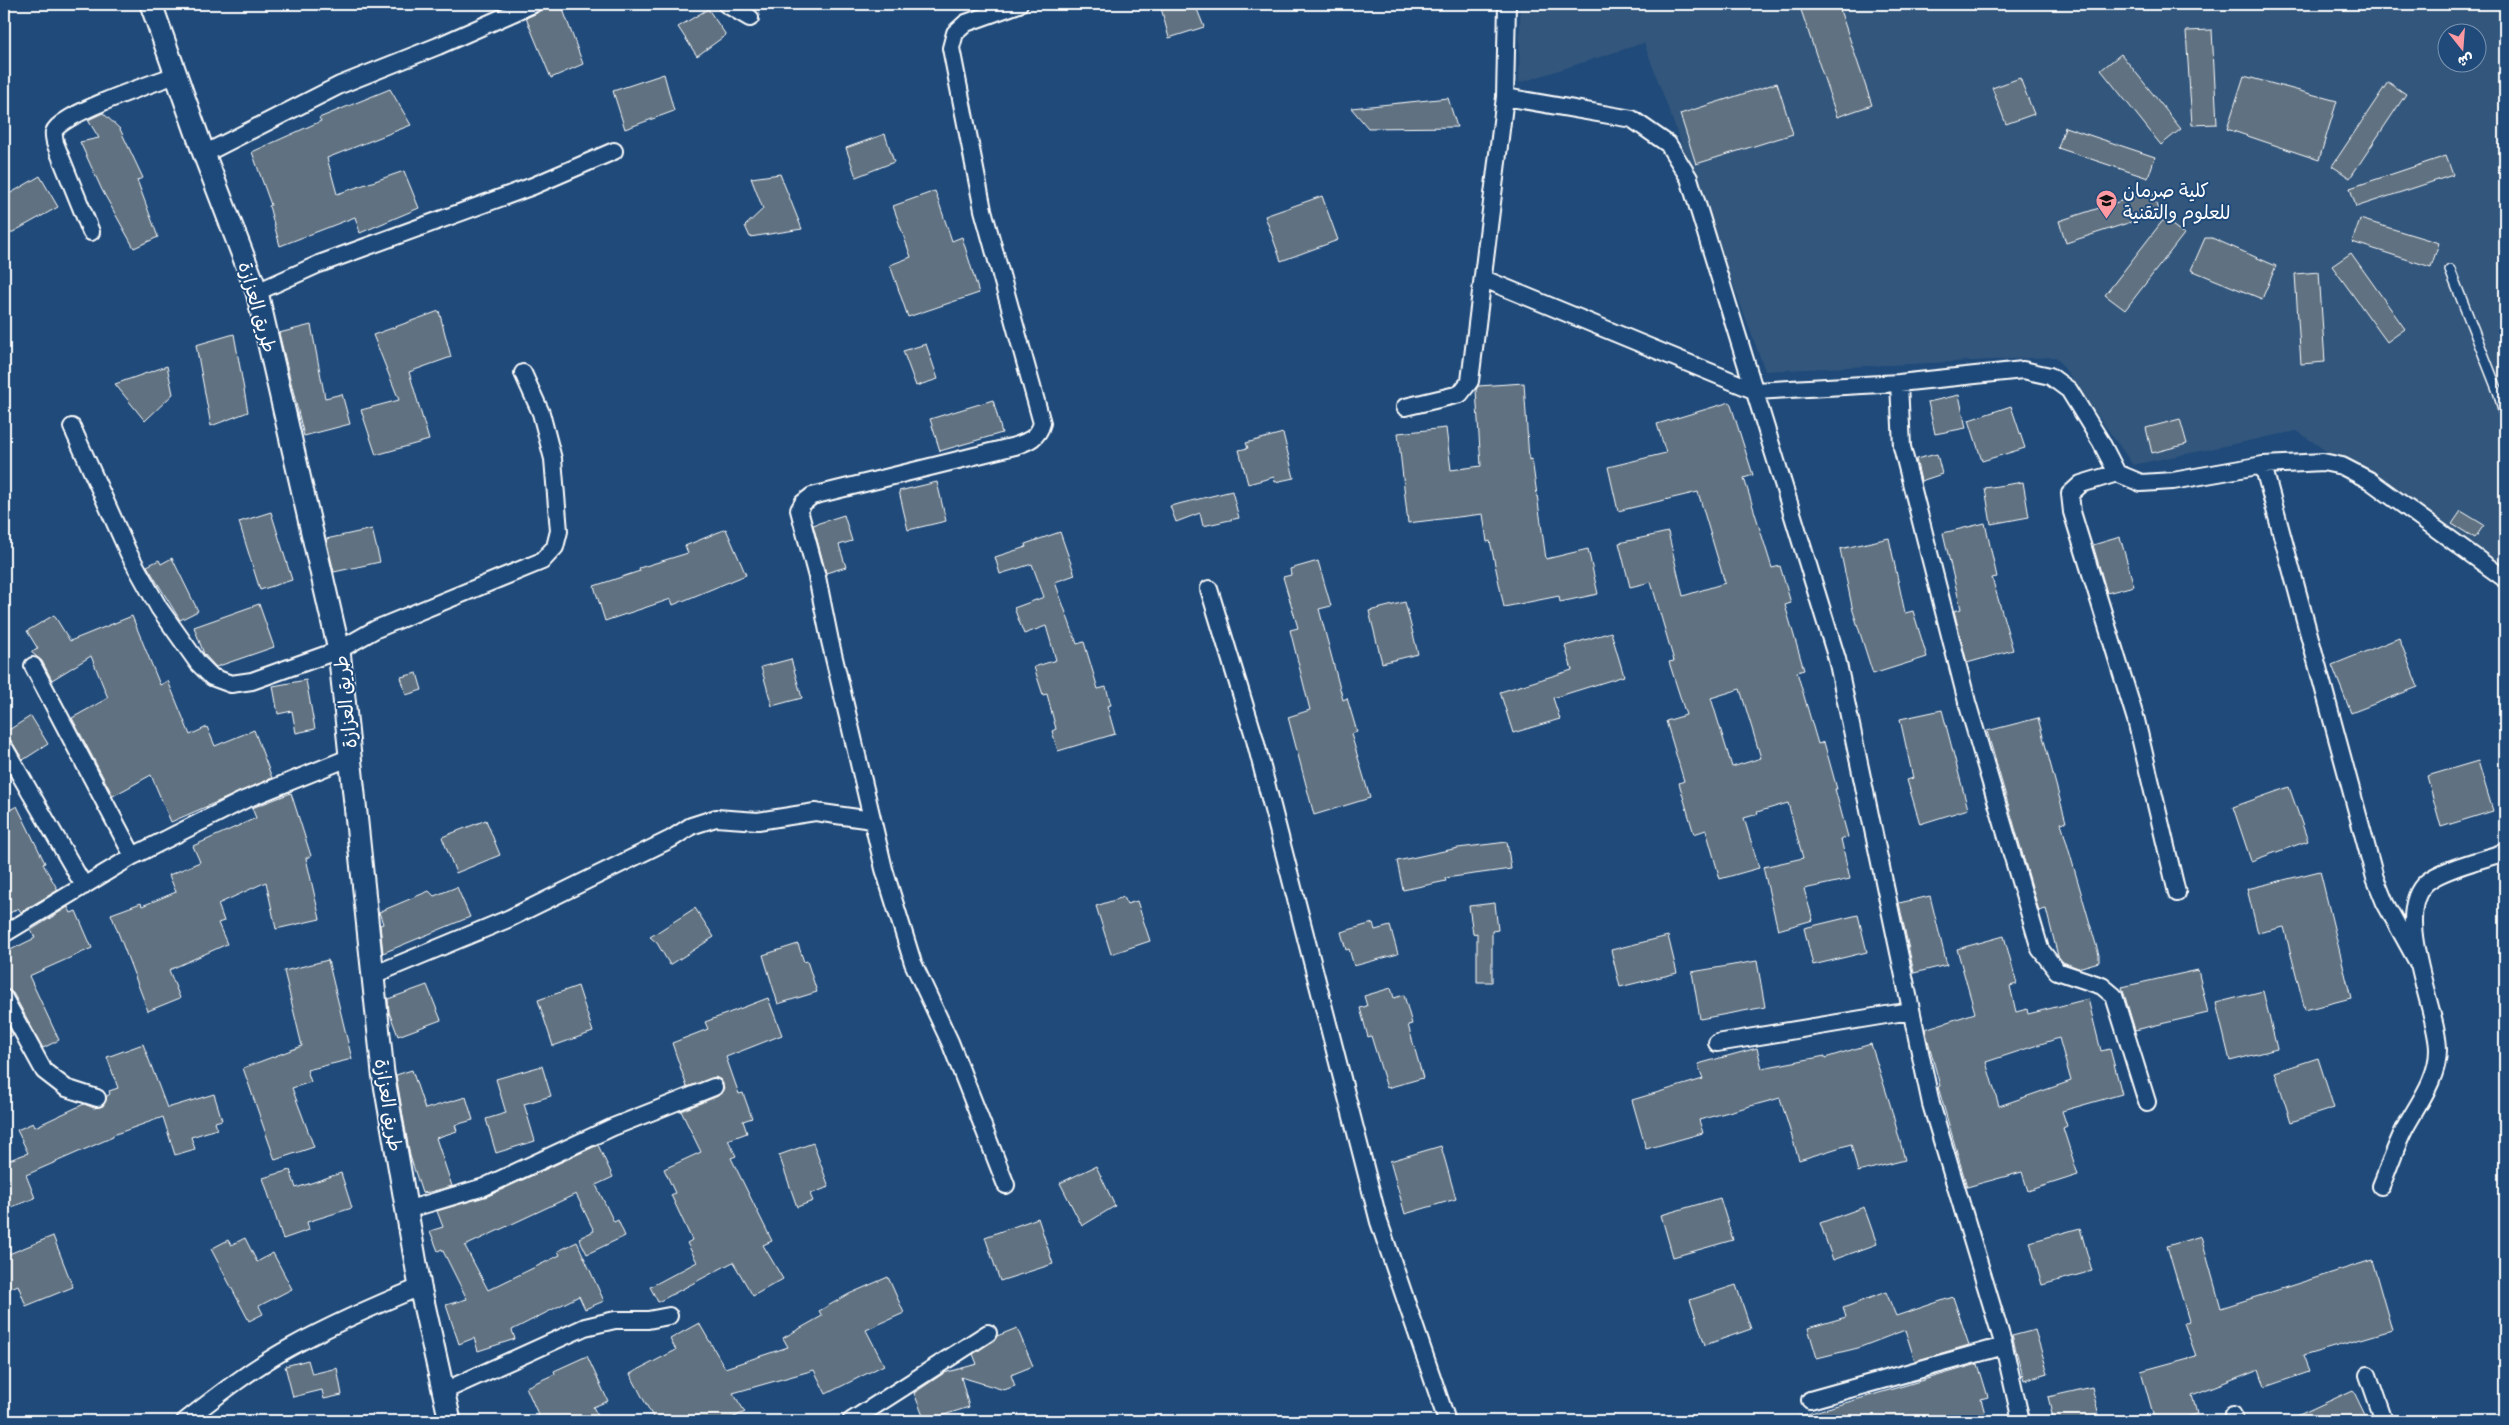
<svg xmlns="http://www.w3.org/2000/svg" width="2509" height="1425" font-family="Dekko,'Playpen Sans Arabic',sans-serif">
  <style>
    .built { fill: #33567c; fill-rule: evenodd }
    .building { fill: #617281; stroke: #fff; fill-rule: evenodd }
    .lines { fill: none; stroke-linecap: round; stroke-linejoin: round }
    .service-casing { stroke: #fff; stroke-width: 12 }
    .minor-casing { stroke: #fff; stroke-width: 20 }
    .tertiary-casing { stroke: #fff; stroke-width: 25 }
    .service { stroke: #1f4a7a; stroke-width: 9 }
    .minor { stroke: #1f4a7a; stroke-width: 16 }
    .tertiary { stroke: #1f4a7a; stroke-width: 21 }
    .labels { text-anchor: middle; stroke-width: 4; stroke-linejoin: round; paint-order: stroke }
    .poi-label { font-size: 19px; fill: #fff; stroke: #1f4a7a; text-anchor: start }
    .street-label { font-size: 19px; fill: #fff; stroke: #1f4a7a }
  </style>
  <rect width="100%" height="100%" fill="#1f4a7a"/>
  <filter id="ink" filterUnits="userSpaceOnUse"><feTurbulence type="fractalNoise" baseFrequency=".02" numOctaves="2"/><feDisplacementMap in="SourceGraphic" scale="10" xChannelSelector="R" yChannelSelector="G"/><feConvolveMatrix kernelMatrix="1 2 1 2 8 2 1 2 1" color-interpolation-filters="sRGB"/></filter>
  <g filter="url(#ink)">
    <!-- built -->
    <path class="built" d="M1520,4h985v571l-208,-144 -164,34 -77,-108 -291,14 -121,-328 -125,40zM2446,32h30v30h-30z"/>
    <!-- building -->
    <path class="building" d="M551,4h10l22,60 -32,14 -25,-60 11,-5 5,-6z
      M1160,4h35l9,23 -35,11z
      M1819,4h19l34,101 -35,12 -36,-107z
      M708,9l18,26 -29,21 -19,-29z
      M2212,30l5,94 -25,1 -6,-94z
      M2121,54l60,75 -20,16 -60,-75z
      M664,74l10,37 -49,18 -12,-38z
      M2244,76l93,25 -18,59 -92,-31z
      M2020,78l14,36 -28,10 -14,-36z
      M2388,82l18,12 -56,84 -18,-12z
      M1777,83l16,51 -97,30 -16,-50z
      M390,89l21,36 -84,33 10,36 67,-23 15,37 -59,25 -5,-16 -75,29 -11,-40 2,-1 -19,-53 69,-31 -2,-3z
      M1448,98l9,29 -89,1 -17,-20z
      M103,113l17,16 23,49 -6,2 21,57 -24,11 -32,-58 -22,-48 19,-4 -11,-18z
      M2065,127l90,30 -7,21 -90,-30z
      M885,134l9,28 -38,15 -10,-29z
      M2446,156l7,19 -97,32 -6,-19z
      M780,174l22,55 -52,8 -5,-11 18,-17 -12,-31z
      M40,176l18,31 -54,30v-40z
      M935,191l17,50 10,-4 17,56 -71,24 -18,-52 21,-8 -18,-51z
      M2152,191l7,22 -93,30 -7,-22z
      M1322,196l16,44 -57,21 -16,-45z
      M2164,219l20,15 -59,76 -20,-15z
      M2360,219l79,24 -8,24 -79,-25z
      M2205,238h7l64,28 -14,33 -71,-29z
      M2351,253l54,76 -18,13 -55,-76z
      M2319,272l6,90 -24,2 -6,-90z
      M439,311l12,46 -42,15 20,68 -53,15 -15,-45 38,-10 -26,-65z
      M311,325l14,73 17,-4 8,30 -46,12 -25,-103z
      M234,334l14,78 -37,14 -15,-81z
      M926,344l12,35 -22,7 -13,-35z
      M167,366l6,28 -28,27 -30,-37z
      M1524,383l5,77 3,-1 14,100 42,-10 10,45 -38,8 -1,-6 -55,11 -14,-66 -3,1 -4,-28 -75,9 -10,-90 48,-5 5,42 30,-4 -5,-76 2,-4z
      M1959,395l7,33 -31,6 -7,-32z
      M993,400l9,33 -62,18 -10,-32z
      M1730,402l23,73 -9,3 28,90 8,-2 11,37 -6,2 19,65 -7,2 21,72 6,-2 13,47h-2l13,48 -7,2 9,40 -46,10 9,31 -35,10 -15,-63 40,-9 -15,-55 -31,9 1,2 -14,4 15,50 -39,11 -14,-49 -12,4 -15,-51 5,-2 -18,-60 20,-6 -17,-53 5,-1 -23,-79 -21,5 -11,-44 49,-11 15,64 42,-13 -27,-91 -80,19 -10,-44 58,-14 -9,-29zM1740,689l21,69 -29,9 -21,-69z
      M2011,406l14,42 -43,13 -13,-41z
      M2180,419l7,25 -35,9 -6,-25z
      M1283,433l11,45 -19,4 -1,-5 -26,7 -9,-34 9,-2 -2,-5z
      M1937,454l5,20 -21,7 -5,-22z
      M937,482l9,39 -38,9 -9,-39z
      M2023,482l6,35 -38,7 -6,-36z
      M1232,491l7,27 -36,8 -3,-13 -24,9 -6,-16z
      M2461,511l23,14 -9,13 -23,-14z
      M271,512l21,68 -32,10 -21,-68z
      M844,515l8,26 -13,4 7,22 -20,6 -13,-48z
      M1985,523l12,54 -5,1 21,72 -46,13 -13,-52 7,-2 -18,-76z
      M372,529l8,33 -46,10 -8,-33z
      M726,529l20,46 -73,30 -2,-6 -66,22 -11,-35 46,-15 -1,-3 49,-15 -3,-7z
      M1060,532l15,43 -20,7 22,62 7,-2 14,47 8,-2 5,18 -4,1 8,28 -57,17 -6,-20 4,-2 -9,-35 -4,1 -9,-28 22,-7 -10,-34 -22,8 -10,-26 30,-11 -12,-33 -32,10 -5,-17 31,-10 -1,-3z
      M2120,537l14,49 -27,7 -14,-48z
      M1889,538l16,75 8,-2 14,46 -54,17 -20,-63 -13,-62z
      M172,558l26,53 -18,9 -33,-54 12,-6 2,4z
      M1318,561l13,45 -12,3 24,91 4,-2 10,34 -6,2 19,64 -56,17 -26,-98 22,-7 -20,-80 8,-2 -15,-51 8,-2 -1,-6z
      M1405,602l13,52 -36,9 -13,-52z
      M259,604l15,43 -58,20 -12,-13 -10,-27z
      M54,615l16,26 62,-25 28,69 8,-4 22,54 17,-8 8,19 39,-16 18,48 -101,44 -20,-47 -38,21 -41,-78 36,-20 -17,-42 -39,24 -10,-19 -11,-9 7,-3 -11,-18z
      M1611,632l13,44 -71,22 7,21 -47,14 -13,-41 72,-22 -7,-24z
      M2399,638l19,49 -67,26 -19,-48z
      M791,659l11,39 -30,8 -11,-39z
      M417,673l5,17 -16,5 -5,-18z
      M306,680l9,49 -19,4 -4,-22 -14,3 -5,-28z
      M1942,710l26,99 -48,15 -13,-44 6,-2 -13,-59z
      M31,716l17,28 -25,16 -11,-18 -8,-5v-4z
      M2038,718l28,104 -5,1 38,132v7l-21,6 -15,-6 -5,-6 -12,-47 -7,2 -52,-180z
      M2478,761l15,50 -52,16 -14,-51z
      M2289,787l19,54 -57,20 -18,-54z
      M291,793l20,63 -5,2 14,61 -44,10 -10,-47 -48,22 6,17 -6,2 9,21 -58,26 11,28 -32,13 -37,-97 30,-11 1,3 34,-14 -7,-17 31,-13 -7,-16 63,-28 -4,-10z
      M17,806l28,57 -2,1 15,26 -37,22 -3,-4 -14,9v-104z
      M486,820l14,35 -44,18 -14,-36z
      M1507,842l4,27 -66,9 1,3 -43,9 -6,-29 61,-13z
      M2320,871l31,127 -46,12 -21,-83 -26,6 -11,-44z
      M457,887l13,30 -87,36 -3,-28 3,-1 -4,-12 50,-21 5,5z
      M1930,896l17,69 -33,8 -15,-70z
      M1124,897l3,7 10,-3 13,40 -39,13 -15,-48z
      M1495,903l3,27 -6,1v51h-15v-49l-4,1 -4,-28z
      M68,907l3,6 5,-2 16,37 -63,28 30,64 -16,8 -30,-55 -9,-5v-35l31,-15 -4,-8z
      M695,908l19,29 -44,28 -13,-22 -7,-6z
      M1858,915l9,37 -54,13 -9,-37z
      M1373,923l2,7 15,-4 8,28 -44,12 -5,-17 -3,1 -5,-18z
      M1668,936l9,37 -57,14 -9,-37z
      M2004,936l13,48 -7,2 6,26 11,-3 1,5 60,-15 13,52 9,-2 12,45 -60,17 5,15 -4,2 15,47 -50,16 -6,-19 -55,15 -29,-100 2,-1 -15,-57 50,-16 -18,-64zM2059,1038l12,43 -72,25 -13,-44z
      M798,944l6,18 3,-1 10,31 -39,12 -15,-49z
      M328,960l24,99 -45,11 4,12 -19,6 22,59 -39,13 -32,-92 59,-22 -18,-75z
      M1757,961l8,46 -65,12 -8,-47z
      M2198,970l10,43 -73,17 -13,-43z
      M427,985l14,35 -43,16 -9,-24 -1,-13z
      M578,986l15,46 -40,14 -15,-46z
      M1391,988l3,10 10,-3 8,29 -4,1 15,53 -36,10 -16,-52 -3,1 -8,-29 7,-2 -3,-10z
      M2263,991l14,58 -47,12 -14,-58z
      M768,998l14,37 -56,22 13,37 4,-1 9,25 -9,3 4,12 -19,7 8,16 -5,2 41,83 -9,4 20,34 -30,17 -20,-34 -75,40 -8,-15 47,-25 -10,-19 5,-3 -21,-45 4,-2 -11,-24 37,-17 -20,-41 37,-15 6,-8 -3,-8 -6,-3 -28,10 -15,-44 36,-14 -3,-7z
      M4,1018l9,17 -9,5z
      M143,1044l24,64 47,-14 8,26 -7,2 2,7 -26,8 4,12 -20,6 -12,-38 -50,18v2l-87,38 9,23 -31,12v-27l5,-2 -5,-19 24,-9 -11,-23 16,-7 2,4 49,-23 10,4 9,-2 4,-10 3,-2 -1,-3 9,-3 -11,-31z
      M1871,1044l19,60 15,56 -47,12 -7,-28 -52,16 -19,-62 -81,22 4,13 -57,16 -14,-49 71,-21 -5,-15 59,-16 5,20 63,-12v2z
      M2318,1058l16,50 -43,14 -16,-50z
      M542,1066l9,30 -27,8 11,37 -39,12 -10,-34 20,-6 -10,-34z
      M412,1070l13,39 41,-12 7,23 -18,5 2,6 -21,7 16,48 -22,6 -8,1 -12,-37 -14,-81z
      M813,1143l16,44 -19,7 3,7 -16,6 -18,-52z
      M598,1145l15,32 -17,8 18,37 4,-2 7,16 -38,18 -8,-16 15,-7 -18,-37 -111,52 23,44 72,-35 -2,-4 19,-9 27,59 -19,8 -6,-13 -67,34 3,9 -37,12 -4,-13 -15,6 -13,-39 21,-6 -25,-50 -4,2 -8,-20 13,-4 -6,-16 51,-15z
      M1441,1146l15,53 -51,15 -15,-53z
      M1096,1166l19,40 -33,20 -22,-43z
      M290,1170l6,18 45,-15 11,35 -45,14 2,8 -26,9 -20,-61z
      M1720,1198l13,42 -60,17 -12,-42z
      M1864,1207l13,37 -44,16 -13,-37z
      M1038,1218l15,46 -53,17 -15,-44z
      M2080,1228l12,43 -50,14 -12,-43z
      M53,1236l20,51 -47,19 -8,-21 -14,6v-35z
      M2201,1236l20,72 151,-48 20,70 -89,26 6,16 -44,15 -6,-18 -67,26 5,19 -25,7h-17l-14,-50 55,-15 -12,-33 5,-2 -22,-75z
      M245,1238l12,24 16,-9 19,36 -33,17 4,8 -14,7 -38,-72 17,-9 3,5z
      M888,1277l16,36 -38,17 18,35 -58,29 -12,-24 -81,23 12,19 -19,9h-71l-25,-47 46,-24 -6,-11 29,-16 26,45 63,-21 -5,-9 39,-22 -3,-5 30,-17z
      M1736,1285l15,44 -46,16 -15,-45z
      M1886,1292l10,24 57,-19 16,48 -54,16 -10,-31 -47,18 -41,10 -9,-30 38,-11 -3,-9z
      M1017,1328l16,38 -22,9 4,11 -11,4 -43,-13 8,30 -44,14 -11,-28 30,-20 33,-9 -4,-10 24,-18z
      M2035,1330l13,43 -24,7 -12,-44z
      M587,1356l21,45 -15,6 8,14h-60l-15,-34 29,-13 -1,-3z
      M308,1360l4,14 25,-6 5,27 -18,4 -2,-9 -29,7 -8,-31z
      M1978,1364l10,33 -7,2 6,22h-189l-1,-4z
      M2092,1387l8,34h-46l-6,-24z
      M2353,1390l15,31h-82z"/>
    <g class="lines">
      <defs>
        <path id="service" d="M2450,270l49,124 6,25"/>
        <path id="minor" d="M726,4l24,14
          M1505,97l127,22 36,25 21,34 148,481 94,445 73,242 17,75
          M204,154l136,-69 98,-39 95,-42
          M91,232l-36,-89c0,-3 -2,-8 -1,-11 5,-18 102,-50 122,-57
          M1484,279l272,112 143,-8 124,-13 27,6 19,14 32,52 16,31 24,10 32,-2 90,-16 60,-3 19,4 27,14 136,99
          M257,292l62,-28 214,-78 81,-35
          M1899,383l3,64 65,255 73,247 17,22 45,15 12,10 33,106
          M1405,407l55,-13 10,-13 35,-284 2,-93
          M72,427l57,127 30,54 39,55 14,14 19,7 21,-3 87,-31 37,-21 166,-68 13,-14 4,-16 -6,-72 -12,-46 -18,-40
          M2263,465l112,413 10,25 33,60
          M2117,473l-36,11 -11,10 2,18 64,208 41,173
          M1209,589l45,147 125,486 68,199
          M33,666l100,190
          M4,747l80,139
          M4,934l129,-78 111,-56 107,-43
          M373,975l135,-56 163,-80 20,-13 25,-8 42,3 57,-9 57,8
          M4,998l40,73 22,17 31,10
          M1717,1043l193,-32
          M1006,1185l-56,-143 -37,-79 -29,-94 -54,-228 -13,-64 -18,-67 4,-7 9,-7 203,-50c14,-5 23,-8 27,-23l-59,-213 -32,-162 4,-15 11,-10 53,-19
          M2381,1186c8,-19 14,-38 23,-56 13,-25 34,-51 34,-80 0,-40 -48,-137 -11,-168 15,-13 58,-23 78,-30
          M406,1210l78,-23 129,-60 101,-40
          M2368,1375l16,46
          M444,1391l141,-64 30,-7h33l21,-4
          M1810,1400l194,-54
          M2233,1415l2,6
          M185,1421c33,-26 69,-54 106,-74 42,-23 85,-42 129,-60
          M851,1421l137,-88"/>
        <path id="tertiary" d="M151,4l53,150 53,138 82,358 44,423 37,214 30,134"/>
      </defs>
      <!-- service casing -->
      <use href="#service" class="service-casing"/>
      <!-- minor casing -->
      <use href="#minor" class="minor-casing"/>
      <!-- tertiary casing -->
      <use href="#tertiary" class="tertiary-casing"/>
      <!-- service -->
      <use href="#service" class="service"/>
      <!-- minor -->
      <use href="#minor" class="minor"/>
      <!-- tertiary -->
      <use href="#tertiary" class="tertiary"/>
    </g>
  </g>
  <!-- icons -->
  <defs>
    <symbol id="university-pin" viewBox="-11 -11 22 30"><path d="M0 17L-7.5 6A9.5 9.5 0 1 1 7.5 6Z" fill="#ff9aa2" stroke="#1f4a7a"/><path d="M0-5L7-2L0 1L-7-2ZM-4 1L0 2.5L4 1V4Q0 6-4 4Z" fill="#111"/></symbol>
  </defs>
  <g fill-rule="evenodd">
    <use href="#university-pin" x="2094" y="188" width="25" height="34"/>
  </g>
  <g class="labels">
    <!-- poi labels -->
    <g class="poi-label">
      <text x="2123" y="197">كلية صرمان<tspan x="2123" dy="22">للعلوم والتقنية</tspan></text>
    </g>
    <!-- street labels -->
    <g class="street-label">
      <text transform="translate(258 307) rotate(74)" y="7">طريق العزازة</text>
      <text transform="translate(345 702) rotate(-96)" y="7">طريق العزازة</text>
      <text transform="translate(389 1105) rotate(81)" y="7">طريق العزازة</text>
    </g>
  </g>
  <!-- margin -->
  <rect width="2509" height="1425" fill="none" stroke="#1f4a7a" stroke-width="20"/>
  <rect x="10" y="10" width="2489" height="1405" fill="none" stroke="#fff" stroke-width="2" filter="url(#ink)"/>
  <!-- north arrow -->
  <g transform="translate(2462 48) rotate(163)"><circle r="24" fill="#1f4a7a" stroke="#7992af"/>
  <path d="M0-4L9 19L0 12L-9 19Z" fill="#ff9aa2"/>
  <text y="-8" font-size="14" font-weight="bold" text-anchor="middle" fill="#ffffff">ش</text>
  </g>
</svg>
